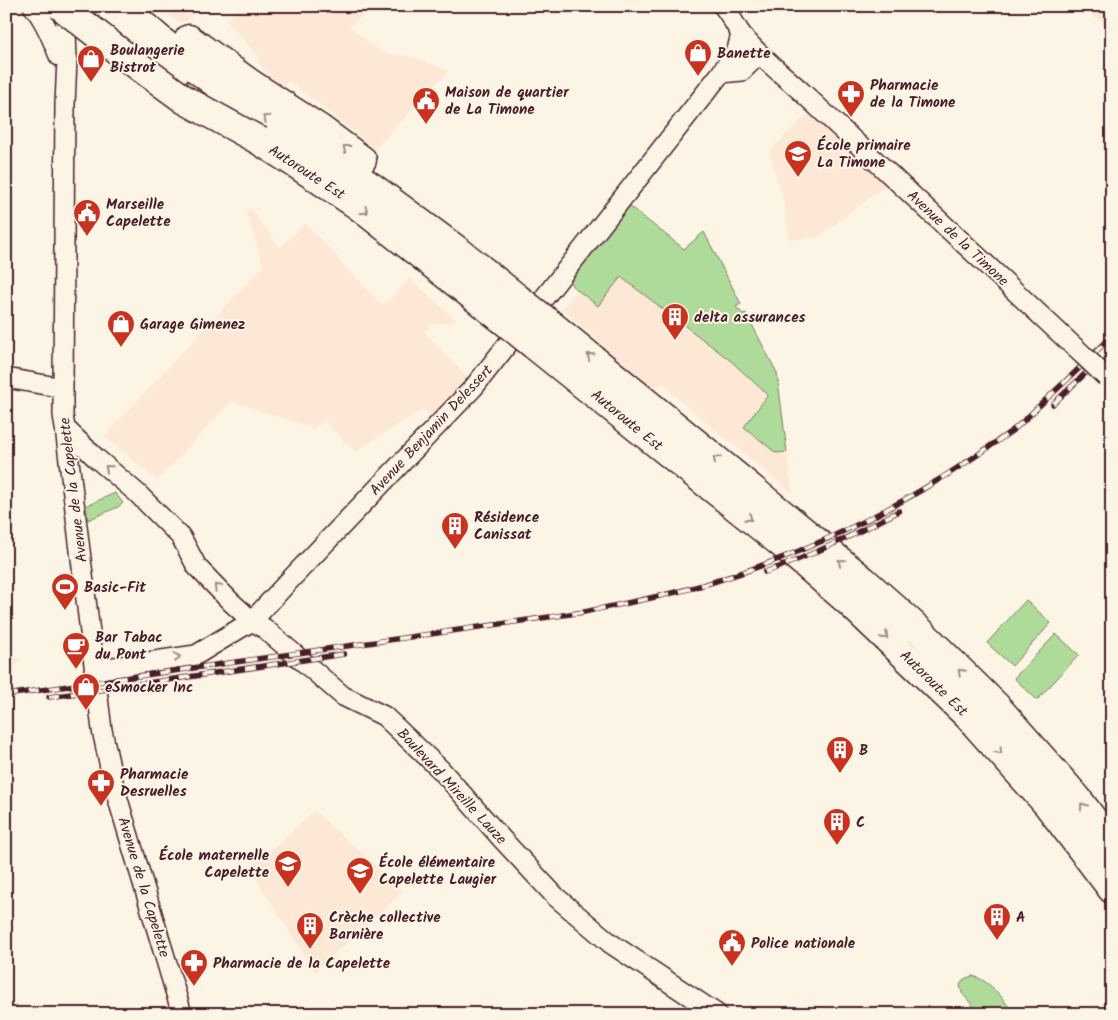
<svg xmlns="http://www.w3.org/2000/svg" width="1118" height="1020" font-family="Kalam,sans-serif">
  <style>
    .built { fill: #fde8d5 }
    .green { fill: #aedb9a; stroke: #7c7d62 }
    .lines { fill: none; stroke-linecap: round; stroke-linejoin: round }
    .tertiary-casing { stroke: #4a1f2b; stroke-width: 22 }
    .motorway-casing { stroke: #4a1f2b; stroke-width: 31 }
    .tertiary { stroke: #fcf5e5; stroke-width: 19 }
    .motorway { stroke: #fcf5e5; stroke-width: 28 }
    .rail-casing { stroke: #4a1f2b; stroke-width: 5.5 }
    .rail { stroke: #fcf5e5; stroke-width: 4; stroke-dasharray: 11; stroke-linecap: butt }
    .tertiary-bridge-casing { stroke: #4a1f2b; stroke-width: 22; stroke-linecap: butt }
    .motorway-bridge-casing { stroke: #4a1f2b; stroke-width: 31; stroke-linecap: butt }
    .tertiary-bridge { stroke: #fcf5e5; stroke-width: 19 }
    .motorway-bridge { stroke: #fcf5e5; stroke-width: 28 }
    .oneway { stroke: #a38a88 }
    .labels { text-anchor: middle; stroke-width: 4; stroke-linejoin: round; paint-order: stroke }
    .poi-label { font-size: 15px; font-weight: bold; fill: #4a1f2b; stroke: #fcf5e5; text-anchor: start }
    .street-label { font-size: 15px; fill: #4a1f2b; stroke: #fcf5e5 }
  </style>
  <rect width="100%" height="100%" fill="#fcf5e5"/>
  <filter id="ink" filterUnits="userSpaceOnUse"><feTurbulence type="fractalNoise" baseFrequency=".02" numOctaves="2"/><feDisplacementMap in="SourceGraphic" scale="10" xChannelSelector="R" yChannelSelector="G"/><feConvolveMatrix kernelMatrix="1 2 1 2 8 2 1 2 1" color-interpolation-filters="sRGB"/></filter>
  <g filter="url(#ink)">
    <!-- built -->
    <path class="built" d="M161,6h41l-18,17 -9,-2z
      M241,6h131l-22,21 31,25 33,5 34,14 -5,7 -9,7 -9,12 -50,52 -86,-68 -9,9 -23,-29 2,-3 -32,-38z
      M1075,6h37v22l-18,-11z
      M809,113l77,72 -69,53 -28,1 -5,-34 -15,-54z
      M251,208l29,40 25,-25 77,82 6,-4 22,-23 47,43 -26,4 -7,7 43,45 -36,39 -8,-7 -68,43 -32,-31 -9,8 -82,-28 -75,80 -53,-45 159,-170 -14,-46 -5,-7z
      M621,277l110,84 37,34 7,58 12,-1 6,42 -112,-92 -19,-19 -8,7 -13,-9 -79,-73 15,-17 21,15z
      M6,653l15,7 -11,14h-4z
      M314,811l62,54v2l28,24 -89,81 -64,-101 1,-6 25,-20z"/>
    <!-- green -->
    <path class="green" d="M629,206l55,43 20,-17 37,72 -5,3 7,7 3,-1 31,60 10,79 -11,1 -32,-26 24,-32 -37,-34 -110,-84 -23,29 -26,-20 -1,-4 1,-4z
      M115,493l8,10 -5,4 -30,13 -2,-14z
      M1026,600l25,23 -39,43 -25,-23z
      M1056,634l23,21 -42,45 -23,-22z
      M972,976c16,3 33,23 41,38h-33l-18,-21 -2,-8 4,-6z"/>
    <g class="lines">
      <defs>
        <path id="tertiary" d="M33,6c12,15 19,33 26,50
          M65,6l2,53 -2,45 -2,284v27l2,13 37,302 12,56 68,228
          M723,6c8,9 12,20 19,29 18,23 42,40 62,59l279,261
          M721,73l21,-2 17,-17
          M6,378l57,10
          M65,428l31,30 41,35 44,44 16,30 34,35 21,19 12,7 79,68 41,20 57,54 60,68 55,59 54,46 107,71
          M94,670l102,-15 56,-34 36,-39 186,-195 247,-314 16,-23 4,-16"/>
        <path id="motorway" d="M90,6l63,55 20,16
          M121,6l52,45 53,40 147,97 88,65 56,45
          M189,39l62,45 69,45 42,31
          M241,128l19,13 36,23 64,43 142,112
          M549,323l314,257 58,52 75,74 81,92 35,47
          M534,345l247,198 68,59 118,113 81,90 64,84"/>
      </defs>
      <!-- tertiary casing -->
      <use href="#tertiary" class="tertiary-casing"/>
      <!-- motorway casing -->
      <use href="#motorway" class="motorway-casing"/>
      <!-- tertiary -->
      <use href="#tertiary" class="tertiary"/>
      <!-- motorway -->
      <use href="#motorway" class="motorway"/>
      <defs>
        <path id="rail" d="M1053,404l36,-34
          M765,572c47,-16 90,-38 134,-61
          M6,695l578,-83c43,-9 87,-17 129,-30 107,-33 210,-86 300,-152 9,-7 17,-15 25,-23 25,-23 50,-47 74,-71
          M49,697l51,-7 244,-36"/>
      </defs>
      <!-- rail casing -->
      <use href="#rail" class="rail-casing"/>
      <!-- rail -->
      <use href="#rail" class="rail"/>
      <defs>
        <path id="tertiary-bridge" d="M1083,355l23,22"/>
        <path id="motorway-bridge" d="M61,6l65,51 59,43 75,41
          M517,298l32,25
          M502,319l32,26"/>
      </defs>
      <!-- tertiary-bridge casing -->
      <use href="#tertiary-bridge" class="tertiary-bridge-casing"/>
      <!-- motorway-bridge casing -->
      <use href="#motorway-bridge" class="motorway-bridge-casing"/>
      <!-- tertiary-bridge -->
      <use href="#tertiary-bridge" class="tertiary-bridge"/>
      <!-- motorway-bridge -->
      <use href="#motorway-bridge" class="motorway-bridge"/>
    </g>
    <!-- one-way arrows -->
    <defs><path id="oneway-chevron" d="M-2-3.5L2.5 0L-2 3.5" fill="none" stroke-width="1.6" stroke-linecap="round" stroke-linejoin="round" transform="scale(1.25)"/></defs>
    <g class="oneway">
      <use href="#oneway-chevron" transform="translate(266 118) rotate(-147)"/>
      <use href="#oneway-chevron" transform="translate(346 148) rotate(-143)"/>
      <use href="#oneway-chevron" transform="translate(365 211) rotate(37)"/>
      <use href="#oneway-chevron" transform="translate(590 356) rotate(-141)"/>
      <use href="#oneway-chevron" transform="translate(716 459) rotate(-141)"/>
      <use href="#oneway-chevron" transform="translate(108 468) rotate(-140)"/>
      <use href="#oneway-chevron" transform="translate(749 518) rotate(39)"/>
      <use href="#oneway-chevron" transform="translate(841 562) rotate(-141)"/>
      <use href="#oneway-chevron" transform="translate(217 587) rotate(-134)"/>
      <use href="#oneway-chevron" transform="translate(885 636) rotate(44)"/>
      <use href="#oneway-chevron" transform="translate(177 657) rotate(-8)"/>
      <use href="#oneway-chevron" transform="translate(961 672) rotate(-135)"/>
      <use href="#oneway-chevron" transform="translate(999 751) rotate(48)"/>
      <use href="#oneway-chevron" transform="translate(1083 806) rotate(-126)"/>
    </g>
  </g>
  <!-- icons -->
  <defs>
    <symbol id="shop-pin" viewBox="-11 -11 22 30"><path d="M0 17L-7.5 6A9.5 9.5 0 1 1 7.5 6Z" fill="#c8321e" stroke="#fcf5e5"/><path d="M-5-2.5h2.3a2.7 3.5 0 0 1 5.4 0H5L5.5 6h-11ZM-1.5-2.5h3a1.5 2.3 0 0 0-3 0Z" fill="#fff"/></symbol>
    <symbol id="pharmacy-pin" viewBox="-11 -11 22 30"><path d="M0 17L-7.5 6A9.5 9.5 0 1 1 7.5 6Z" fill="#c8321e" stroke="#fcf5e5"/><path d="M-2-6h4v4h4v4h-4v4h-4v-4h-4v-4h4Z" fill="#fff"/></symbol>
    <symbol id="civic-pin" viewBox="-11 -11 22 30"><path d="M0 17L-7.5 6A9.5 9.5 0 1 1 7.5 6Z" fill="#c8321e" stroke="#fcf5e5"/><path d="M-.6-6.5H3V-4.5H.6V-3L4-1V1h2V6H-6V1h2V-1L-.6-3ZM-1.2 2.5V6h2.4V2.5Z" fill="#fff"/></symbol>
    <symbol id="school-pin" viewBox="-11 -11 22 30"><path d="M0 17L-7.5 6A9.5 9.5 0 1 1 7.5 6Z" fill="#c8321e" stroke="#fcf5e5"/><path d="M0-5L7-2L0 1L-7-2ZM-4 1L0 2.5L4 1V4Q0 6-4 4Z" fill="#fff"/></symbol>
    <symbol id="building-pin" viewBox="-11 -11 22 30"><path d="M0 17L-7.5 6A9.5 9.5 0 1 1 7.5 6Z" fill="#c8321e" stroke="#fcf5e5"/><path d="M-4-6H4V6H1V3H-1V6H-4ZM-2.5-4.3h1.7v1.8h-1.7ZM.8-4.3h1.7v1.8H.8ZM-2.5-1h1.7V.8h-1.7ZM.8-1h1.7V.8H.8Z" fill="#fff"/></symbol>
    <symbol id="stadium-pin" viewBox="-11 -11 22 30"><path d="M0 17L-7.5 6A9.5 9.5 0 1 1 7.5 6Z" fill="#c8321e" stroke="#fcf5e5"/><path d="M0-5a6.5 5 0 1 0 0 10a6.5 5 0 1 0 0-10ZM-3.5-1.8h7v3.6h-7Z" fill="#fff"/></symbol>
    <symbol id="cafe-pin" viewBox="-11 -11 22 30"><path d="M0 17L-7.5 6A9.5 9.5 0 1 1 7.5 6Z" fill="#c8321e" stroke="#fcf5e5"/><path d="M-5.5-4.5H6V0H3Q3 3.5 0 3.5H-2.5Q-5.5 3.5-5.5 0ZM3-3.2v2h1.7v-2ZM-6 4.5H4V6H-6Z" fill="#fff"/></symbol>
  </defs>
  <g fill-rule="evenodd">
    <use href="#shop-pin" x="682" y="37" width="32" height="43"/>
    <use href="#shop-pin" x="75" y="43" width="32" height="43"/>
    <use href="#pharmacy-pin" x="835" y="78" width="32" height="43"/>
    <use href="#civic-pin" x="410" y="85" width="32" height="43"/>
    <use href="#school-pin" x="782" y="138" width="32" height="43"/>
    <use href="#civic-pin" x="71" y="197" width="32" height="43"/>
    <use href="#building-pin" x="659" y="301" width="32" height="43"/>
    <use href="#shop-pin" x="105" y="308" width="32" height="43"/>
    <use href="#building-pin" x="439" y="510" width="32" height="43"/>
    <use href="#stadium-pin" x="49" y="571" width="32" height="43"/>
    <use href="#cafe-pin" x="60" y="630" width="32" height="43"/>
    <use href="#shop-pin" x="70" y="671" width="32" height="43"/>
    <use href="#building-pin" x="824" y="734" width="32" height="43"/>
    <use href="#pharmacy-pin" x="85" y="767" width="32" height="43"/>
    <use href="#building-pin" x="821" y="806" width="32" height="43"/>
    <use href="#school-pin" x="272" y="848" width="32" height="43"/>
    <use href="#school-pin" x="344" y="855" width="32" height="43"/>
    <use href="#building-pin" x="981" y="901" width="32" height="43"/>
    <use href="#building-pin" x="294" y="910" width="32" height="43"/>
    <use href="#civic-pin" x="716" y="927" width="32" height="43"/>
    <use href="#pharmacy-pin" x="178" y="947" width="32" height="43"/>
  </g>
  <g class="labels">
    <!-- poi labels -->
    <g class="poi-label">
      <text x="110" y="55">Boulangerie<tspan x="110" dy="17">Bistrot</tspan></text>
      <text x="717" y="58">Banette</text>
      <text x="870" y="90">Pharmacie<tspan x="870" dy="17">de la Timone</tspan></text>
      <text x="445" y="97">Maison de quartier<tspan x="445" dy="17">de La Timone</tspan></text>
      <text x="817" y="150">École primaire<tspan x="817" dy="17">La Timone</tspan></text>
      <text x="106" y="209">Marseille<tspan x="106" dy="17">Capelette</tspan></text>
      <text x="694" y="322">delta assurances</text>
      <text x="140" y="329">Garage Gimenez</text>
      <text x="474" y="522">Résidence<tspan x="474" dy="17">Canissat</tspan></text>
      <text x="84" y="592">Basic-Fit</text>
      <text x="95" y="642">Bar Tabac<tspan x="95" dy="17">du Pont</tspan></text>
      <text x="105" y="692">eSmocker Inc</text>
      <text x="859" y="755">B</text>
      <text x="120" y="779">Pharmacie<tspan x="120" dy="17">Desruelles</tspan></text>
      <text x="856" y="827">C</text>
      <text x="269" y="860" text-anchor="end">École maternelle<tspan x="269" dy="17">Capelette</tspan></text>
      <text x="379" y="867">École élémentaire<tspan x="379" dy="17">Capelette Laugier</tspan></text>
      <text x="329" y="922">Crèche collective<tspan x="329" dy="17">Barnière</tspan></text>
      <text x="1016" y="922">A</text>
      <text x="751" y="948">Police nationale</text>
      <text x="213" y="968">Pharmacie de la Capelette</text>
    </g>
    <!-- street labels -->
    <g class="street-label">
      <text transform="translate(307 172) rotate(33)" y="5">Autoroute Est</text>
      <text transform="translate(958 238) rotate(43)" y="5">Avenue de la Timone</text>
      <text transform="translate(627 420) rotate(39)" y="5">Autoroute Est</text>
      <text transform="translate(431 430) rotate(-47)" y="5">Avenue Benjamin Delessert</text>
      <text transform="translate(73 490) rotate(-97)" y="5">Avenue de la Capelette</text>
      <text transform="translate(934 683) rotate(44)" y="5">Autoroute Est</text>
      <text transform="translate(452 786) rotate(47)" y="5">Boulevard Mireille Lauze</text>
      <text transform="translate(144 887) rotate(73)" y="5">Avenue de la Capelette</text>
    </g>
  </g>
  <!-- margin -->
  <rect width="1118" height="1020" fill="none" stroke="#fcf5e5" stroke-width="25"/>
  <rect x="12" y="12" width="1093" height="995" fill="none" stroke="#4a1f2b" stroke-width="2" filter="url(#ink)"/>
</svg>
